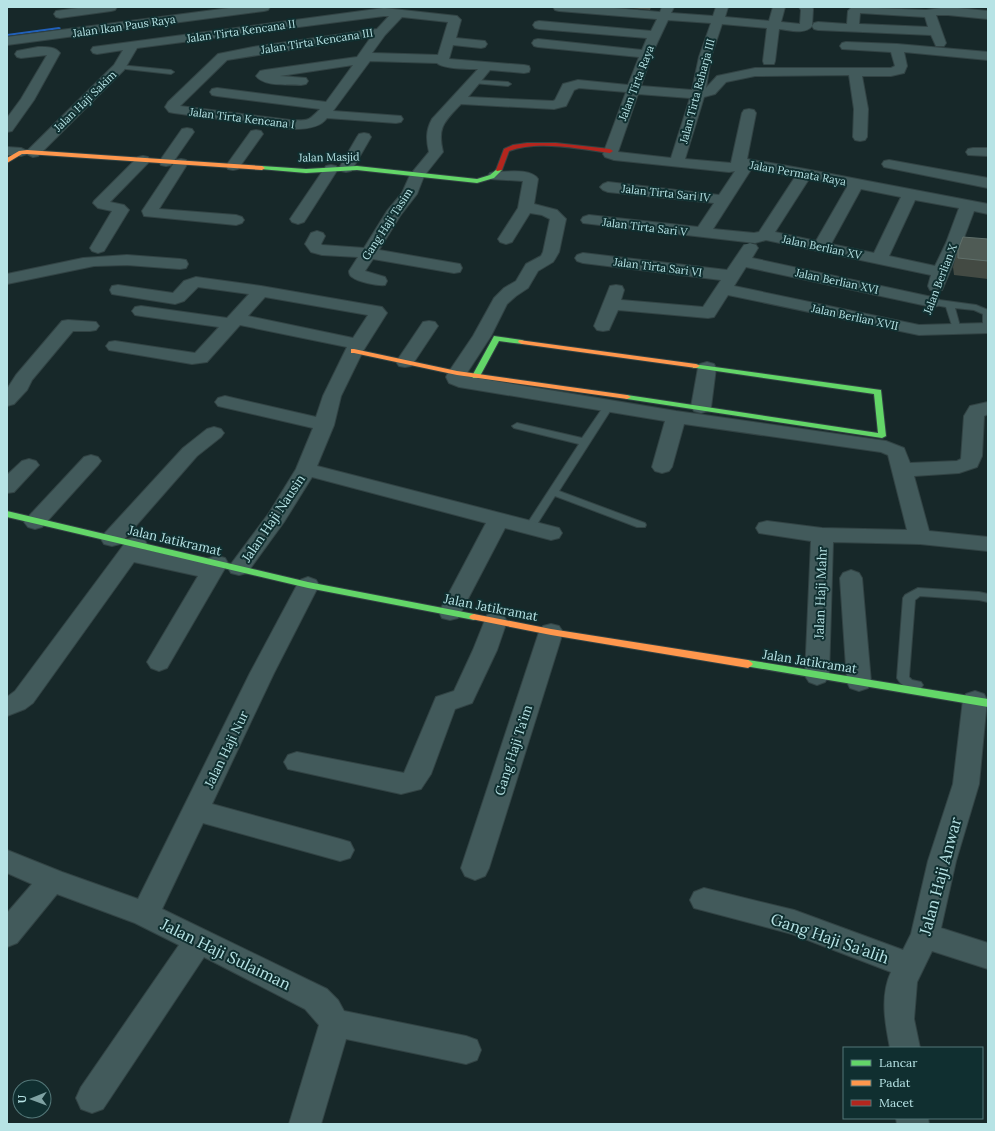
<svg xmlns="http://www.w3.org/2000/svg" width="995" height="1131" font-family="Lora,serif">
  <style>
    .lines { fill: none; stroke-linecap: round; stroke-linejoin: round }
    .stream { fill: #2160b9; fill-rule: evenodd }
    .lane-casing { stroke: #324344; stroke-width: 2 }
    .street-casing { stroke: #324344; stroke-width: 2 }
    .fast-casing { stroke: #324344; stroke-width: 2 }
    .slow-casing { stroke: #324344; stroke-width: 2 }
    .jam-casing { stroke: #324344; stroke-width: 2 }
    .lane { fill: #425a5b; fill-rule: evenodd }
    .street { fill: #425a5b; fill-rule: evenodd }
    .fast { fill: #63d668; fill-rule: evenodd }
    .slow { fill: #ff974d; fill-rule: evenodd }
    .jam { fill: #b3261e; fill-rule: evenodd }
    .wall { fill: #434a43 }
    .building { fill: #4f5b55; stroke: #60706b }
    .labels { text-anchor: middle; stroke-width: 4; stroke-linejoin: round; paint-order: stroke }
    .far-street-label { font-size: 11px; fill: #b7e3e5; stroke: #102f30 }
    .street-label { font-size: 13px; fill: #b7e3e5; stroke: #102f30 }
    .near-street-label { font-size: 16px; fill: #b7e3e5; stroke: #102f30 }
  </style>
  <rect width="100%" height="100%" fill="#172829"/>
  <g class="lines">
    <!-- stream -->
    <path class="stream" d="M59,27l2,1 -1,1 -53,7v-2z"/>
    <defs>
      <path id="lane" d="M119,65l52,5 3,2 -3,2 -54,-6 -1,-1z
        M475,80l33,2 3,2 -3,2 -35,-3 -1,-1z
        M932,299l44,6 12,5v20l-5,-2v-14l-9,-4 -19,-2 6,22 -1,2h-6l-8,-25 -17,-3 -1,-2z
        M609,402l5,3 -55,86 86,32 1,2 -1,2h-8l-82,-31 -21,33h-8l-1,-2 54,-83 -65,-16 -2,-2 5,-3 65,15 24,-35z
        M918,588l61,4 9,2v8l-9,-2 -59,-4 -5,4 -6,77 3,3 9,2 2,3 -2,3c-10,3 -19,-1 -24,-10l6,-80 2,-3z"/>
      <path id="street" d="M85,7h32l-2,3 -4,1 -51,7 -4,-1 -2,-3 2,-3z
        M237,7h33l-2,3 -4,1 -257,34v-8z
        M553,7h50l57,5 2,-5h12l-3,6 42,3 3,-9h12l-3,10 44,4 4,-14h12l-4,15 19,2 1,-14 -2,-3h13l1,2 -1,17 2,-3 4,-1 29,2 1,-13 4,-4 74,3 22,-3 40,4v8l-40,-4h-12l10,28 -2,3h-8l-5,-11 -113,-5 -4,-1 -2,-3c-7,9 -23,4 -33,3l-4,32 -1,3h-10l-1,-3 4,-33 -45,-4 -11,33 -5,31 11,-12 38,-8h136l4,-2 -4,-14 -49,-3 -2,-3 2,-3 4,-1 51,2 91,8v8l-84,-8 3,14 -3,7 -13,3h-29l6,33 -1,28 -2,3 -5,1 -5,-1 -2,-3 1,-28 -5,-34 -94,1 -29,6 -11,12 -11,3 -19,62 46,4 11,-50 2,-3 5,-1 5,1 2,3 -9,46 58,10 183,35v10l-14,-3 -12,32 -20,47 -6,1 -6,-1 -2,-4 3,-11 -165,-35 -11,3 -172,-20 -2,-3 2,-3 6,-2 109,12 16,-24 -106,-11 -5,-2 -3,-3 3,-3 5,-2 111,13 16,-24 -6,1 -115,-12 -9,-3 -2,-3 23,-62 -47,-4 -5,2 -8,16 -12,3 -93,-5c-17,18 -24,23 -18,48l-19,24 -7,18 -17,22 -21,34 75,13 6,1 2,4 -2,4 -6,1 -81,-14 -8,12 20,6 2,4 -2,4c-7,1 -27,-3 -33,-8 -2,-1 -3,-4 -3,-6l9,-14 -36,-2 -11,-3 -6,-8 6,-11 6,-2 6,2 2,3 -4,8 1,1 42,3 23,-37 15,-18 8,-18 19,-23c-3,-13 -3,-22 3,-33l46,-50c-10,0 -35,0 -41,-6l-67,-2 -37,50 68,5 2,3 -2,3 -5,1 -69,-5c-7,10 -22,11 -33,11l-120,-16 -5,-1 -4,-5 3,-5 50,-48 35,-7 124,-18 12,-13h-5l-247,32 -13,22 -86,86 -5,1 -6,-3 -6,2 -14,-1v-8l14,1 6,3 87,-86 9,-15 -26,4 -4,-1 -2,-3 2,-3 291,-39 73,8 4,4 -5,18 29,3 2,3 -2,3 -4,1 -28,-3 -4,14 75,6 5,1 1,3 -1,3 -5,1 -34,-3 -22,27 85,4 2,-1 8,-16 15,-4 50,5 11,-28 -101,-10 -4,-1 -2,-3 2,-3 4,-1 104,11 5,-12 -108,-9 -4,-1 -2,-3 2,-3 4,-1 112,10 6,-12 -98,-8 -4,-1zM860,13l65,4 3,10 -69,-3zM402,17l46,5 -10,33 -66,-2 13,-18zM668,20l43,3 -12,34 -7,33 -51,-4 11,-32zM371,37l-14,20 -92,13 -5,1 -4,5c8,11 33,8 45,9l5,-1 2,-3 -2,-3 -26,-2 73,-11 -27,37 -109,-14 -5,1 -2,3 2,3 5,1 103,13c-12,12 -11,12 -30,11l-110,-14 47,-46zM638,94l52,4 -19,60 -53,-6zM752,168l43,9 -36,55 -5,1 -41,-4zM809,179l38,8 -31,54 -41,-9zM861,189l40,8 -27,56 -43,-9zM915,200l44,8 -13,35 -11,23 -46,-10z
        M38,47c7,0 17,-1 22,6l-26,47 -22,31 -5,1v-14l14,-19 26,-44 -26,3 -4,-1 -2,-3 2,-3z
        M187,128l5,1 2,3 -23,33 -5,1 -5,-1 -2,-3 2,-3 21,-30z
        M256,130l5,1 2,3 -25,35 -5,1 -5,-1 -2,-3 2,-3 23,-32z
        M364,133l5,1 2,3 -18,31 -2,3 -5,1 -5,-1 -2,-3 18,-31 2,-3z
        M973,148h15v8l-20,-1 -2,-3 2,-3z
        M143,156l5,1 2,3 -2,3 -38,39 14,3 5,5 -25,41 -6,2 -6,-2 -2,-3 22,-37 -14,-3 -5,-5 1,-2 44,-44z
        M181,159l5,1 2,3 -29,46 77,6 6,2 2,3 -2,3 -6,2 -92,-9 -2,-5 34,-51z
        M889,160l99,18v10l-104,-21 -2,-3 2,-3z
        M331,165l5,1 2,3 -32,50 -2,3 -6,2 -6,-2 -2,-3 36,-53z
        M495,172c12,0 36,-4 43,7l-4,25 23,6 9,9 -7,33 -4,7 -2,3 -15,9 -10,17 -12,8 -9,8 -16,32 -26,40 211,35 210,30 18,7 6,15 47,-2 4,-2 3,-43 6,-10 18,-4v12l-4,2 -2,40 -5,11 -18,6 -45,3 15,55 59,6v14l-68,-7 -87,-2 -4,134 -4,6 -8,3 -8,-3 -4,-6 6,-135 -52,-8 -3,-5 3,-5 8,-2 55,7 85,2 -19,-75 -7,-3 -197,-28 -12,43 -3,4 -7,2 -7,-2 -3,-4 13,-46 -206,-34 -10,-4 -3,-6 2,-4 25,-37 21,-38 10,-10 12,-7 10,-17 15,-8 2,-4 7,-33 -8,-4 -12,-2 -18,29 -6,2 -6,-2 -2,-3 20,-31 5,-27 -33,-2 -2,-3 2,-3z
        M750,243l6,2 2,3 -6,10 180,39 6,1 3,4 -3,4 -6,1 -186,-40 -12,19 185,39 69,-2v10l-69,2 -191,-40 -14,22 -6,1 -90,-8 -9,20 -6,1 -6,-1 -3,-4 16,-40 6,-1 6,1 2,4 -3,10 82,7 18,-27 -138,-17 -6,-2 -2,-3 2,-3 6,-2 144,17 17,-25z
        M127,255l53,4 6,1 2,4 -2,4 -6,1 -53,-4 -33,1 -87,18v-10l76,-16z
        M196,277l65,9 121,21 5,6 -24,38 -22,45 -7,29 -17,41 242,62 3,5 -3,5 -8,2 -46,-12 -47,90 -8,2 -8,-2 -3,-6 47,-89 -174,-46 -28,45 -37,51 -8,2 -8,-2 -3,-5 41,-55 27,-44 17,-41 -95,-22 -3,-4 3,-4 7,-2 91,21 7,-21 24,-49 -107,-22 -33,37 -15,2 -83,-14 -3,-4 3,-4 6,-1 80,12 24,-26 -78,-11 -6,-1 -3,-4 3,-4 6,-1 86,12 22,-24 -51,-7 -14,14 -9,3 -57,-9 -6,-1 -2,-4 2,-4 6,-1 55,8 11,-12zM265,297l103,18 -15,23 -105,-22z
        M68,320l28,2 3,4 -3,4 -6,1h-17l-41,49 -5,10 -13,14 -7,2v-17l9,-14 46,-54z
        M429,321l6,1 3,4 -24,36 -3,4 -6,1 -6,-1 -3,-4 27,-40z
        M707,362l7,2 2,4 -5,39 -3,4 -7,2 -7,-2 -3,-4 7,-39 2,-4z
        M214,427l7,2 3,4 -3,4 -24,19 -77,88 -8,2 -8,-2 -3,-5 3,-5 79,-86 24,-19z
        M91,455l7,2 3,4 -3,4 -56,62 -7,2 -7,-2 -4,-5 4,-5 56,-60z
        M29,459l7,2 3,4 -25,27 -7,1v-18l15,-14z
        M136,537l8,2 3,5 -4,5 63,14 3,-5 8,-2 8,2 3,5 -61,105 -8,3 -8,-3 -4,-6 51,-86 -64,-14 -101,141 -8,6 -18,7v-19l8,-6 113,-152z
        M851,570l8,3 3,5 9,104 -3,6 -9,3 -9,-3 -3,-6 -7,-104 3,-5z
        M308,577l8,3 3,5 -45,88 -62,131 128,35 10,3 4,8 -4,8 -10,3 -137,-38 -41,86 165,80 11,11 6,11 122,25 11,4 4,10 -4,10 -11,4 -120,-25 -25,85h-32l30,-99 -14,-16 -101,-52 -101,152 -11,4 -11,-4 -5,-11 5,-11 98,-142 -44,-22 -78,-29 -40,49 -10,4v-34l25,-29 -25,-11v-23l55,22 76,27 112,-226 47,-88 3,-5z
        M495,613l8,2 4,6 -10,29 -25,53 -17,6 -24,65 -10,15 -20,5 -113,-25 -4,-7 4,-7 9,-3 107,21 32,-76 18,-6 19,-41 14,-35z
        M551,624l8,2 4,6 -74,236 -4,8 -10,4 -10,-4 -4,-8 78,-236 4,-6z
        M975,691l9,3 3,6 -8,84 -23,77 -15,67 47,15v26l-56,-18 -15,31 -3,37 6,29h-30c-5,-25 -10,-52 1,-76l-99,-38 -98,-26 -4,-8 4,-8 10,-4 90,22 109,40 8,-16 17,-73 25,-77 10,-84 3,-6z
        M896,1118h32l1,6h-32z"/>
      <path id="fast" d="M262,166l44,3 51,-3 120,13 13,-4 7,-6 5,1 -8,8 -17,5 -120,-13 -51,3 -46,-4v-2z
        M494,336l28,4 4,2 -4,2 -23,-3 -20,37h-6l-1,-2z
        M693,364l188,26 5,46 -4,2 -255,-39 -4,-2 4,-2 251,38 -4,-39 -178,-26h-3z
        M7,511l301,71 166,32 5,3 -5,3 -166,-32 -301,-71z
        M748,660l240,39v8l-243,-41 -2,-2 2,-2z"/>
      <path id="slow" d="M27,150l235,16 3,2 -3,2 -235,-16h-5l-15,9v-5l12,-7z
        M519,340l177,24 4,2 -4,2 -174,-24 -4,-2z
        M351,349h3l103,22 170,24 4,2 -4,2 -170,-24 -103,-22h-3z
        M474,614l77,15 197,31 3,2 2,2 -2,2 -3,2 -197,-33 -80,-16 -2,-2 2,-2z"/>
      <path id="jam" d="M527,143h29l54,6 3,2 -3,2c-30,-4 -72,-13 -101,-2l-7,19 -5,1 -1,-1 8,-21 9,-4z"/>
    </defs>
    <!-- lane casing -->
    <use href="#lane" class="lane-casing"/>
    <!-- street casing -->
    <use href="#street" class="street-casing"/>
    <!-- fast casing -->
    <use href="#fast" class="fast-casing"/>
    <!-- slow casing -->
    <use href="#slow" class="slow-casing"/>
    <!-- jam casing -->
    <use href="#jam" class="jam-casing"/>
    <!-- lane -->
    <use href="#lane" class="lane"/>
    <!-- street -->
    <use href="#street" class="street"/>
    <!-- fast -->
    <use href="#fast" class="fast"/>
    <!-- slow -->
    <use href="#slow" class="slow"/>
    <!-- jam -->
    <use href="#jam" class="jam"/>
  </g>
  <!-- wall -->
  <path class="wall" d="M621,7h30l-1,3z
    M988,239v40l-34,-4 -1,-8 5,-17z"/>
  <!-- building -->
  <path class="building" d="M963,237l25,2v22l-30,-3v-8z"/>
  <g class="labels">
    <!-- far-street labels -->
    <g class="far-street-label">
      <text transform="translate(124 26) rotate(-8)" y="4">Jalan Ikan Paus Raya</text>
      <text transform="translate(241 31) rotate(-8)" y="4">Jalan Tirta Kencana II</text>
      <text transform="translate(317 41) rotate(-9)" y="4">Jalan Tirta Kencana III</text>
      <text transform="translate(636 83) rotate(-69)" y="4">Jalan Tirta Raya</text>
      <text transform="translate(697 91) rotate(-75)" y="4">Jalan Tirta Raharja III</text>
      <text transform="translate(85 101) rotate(-44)" y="4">Jalan Haji Sakim</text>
      <text transform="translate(242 118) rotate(7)" y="4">Jalan Tirta Kencana I</text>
      <text transform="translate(329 157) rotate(-1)" y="4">Jalan Masjid</text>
      <text transform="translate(798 173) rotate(10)" y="4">Jalan Permata Raya</text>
      <text transform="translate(666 193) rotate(6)" y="4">Jalan Tirta Sari IV</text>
      <text transform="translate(387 224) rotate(-57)" y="4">Gang Haji Tasim</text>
      <text transform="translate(645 227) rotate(7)" y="4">Jalan Tirta Sari V</text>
      <text transform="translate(822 247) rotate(12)" y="4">Jalan Berlian XV</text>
      <text transform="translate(658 267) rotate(7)" y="4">Jalan Tirta Sari VI</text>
      <text transform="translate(940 279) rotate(-69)" y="4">Jalan Berlian X</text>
      <text transform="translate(837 281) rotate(12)" y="4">Jalan Berlian XVI</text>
      <text transform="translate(855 317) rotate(12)" y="4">Jalan Berlian XVII</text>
    </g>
    <!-- street labels -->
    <g class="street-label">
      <text transform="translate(273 518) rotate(-56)" y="5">Jalan Haji Nausin</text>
      <text transform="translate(175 540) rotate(13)" y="5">Jalan Jatikramat</text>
      <text transform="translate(820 593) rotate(-88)" y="5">Jalan Haji Mahr</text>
      <text transform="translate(491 607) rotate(11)" y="5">Jalan Jatikramat</text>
      <text transform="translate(810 661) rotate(9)" y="5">Jalan Jatikramat</text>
      <text transform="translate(226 749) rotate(-64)" y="5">Jalan Haji Nur</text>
      <text transform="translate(513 750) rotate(-72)" y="5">Gang Haji Ta’im</text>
    </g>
    <!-- near-street labels -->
    <g class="near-street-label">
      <text transform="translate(940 876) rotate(-75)" y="6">Jalan Haji Anwar</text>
      <text transform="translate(830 938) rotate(19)" y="6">Gang Haji Sa'alih</text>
      <text transform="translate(226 954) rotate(26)" y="6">Jalan Haji Sulaiman</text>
    </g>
  </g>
  <!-- border -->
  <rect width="995" height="1131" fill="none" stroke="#b7e3e5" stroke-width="16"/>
  <!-- legend -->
  <rect x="843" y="1047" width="140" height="72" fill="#102f30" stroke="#537778"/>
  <rect x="851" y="1060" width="20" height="6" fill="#63d668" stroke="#537778"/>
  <text x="879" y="1067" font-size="12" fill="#b7e3e5">Lancar</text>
  <rect x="851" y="1080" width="20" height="6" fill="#ff974d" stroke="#537778"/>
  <text x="879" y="1087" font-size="12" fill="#b7e3e5">Padat</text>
  <rect x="851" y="1100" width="20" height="6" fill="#b3261e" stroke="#537778"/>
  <text x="879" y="1107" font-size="12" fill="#b7e3e5">Macet</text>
  <!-- north arrow -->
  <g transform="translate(32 1099) rotate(269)"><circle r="19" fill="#102f30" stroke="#537778"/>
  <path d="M0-3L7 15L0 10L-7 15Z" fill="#7fa2a3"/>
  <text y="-6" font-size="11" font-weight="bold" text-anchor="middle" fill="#b7e3e5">U</text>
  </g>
</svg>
